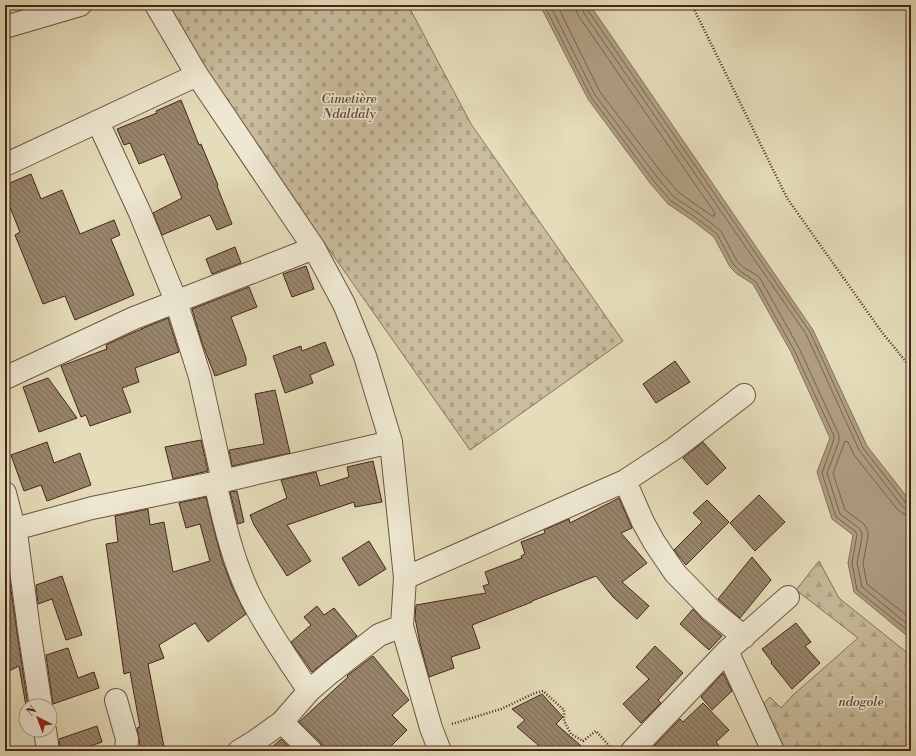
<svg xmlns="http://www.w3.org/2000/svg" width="916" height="756" font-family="'Libre Bodoni',serif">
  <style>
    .forest { fill: url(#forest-firs); stroke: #88725c }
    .cemetery { fill: url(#cemetery-stones); stroke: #88725c }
    .water { fill: #af9e83; stroke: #856e59 }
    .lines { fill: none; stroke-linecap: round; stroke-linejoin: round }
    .shore { stroke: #7a624e; stroke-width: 1 }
    .building { fill: url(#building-back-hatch); stroke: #452619 }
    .minor-casing { stroke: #6d5441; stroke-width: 24 }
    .path { stroke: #452619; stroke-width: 2.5; stroke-dasharray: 1 2; stroke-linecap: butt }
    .minor { stroke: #eee8d2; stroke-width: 22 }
    .labels { text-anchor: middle; stroke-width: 3.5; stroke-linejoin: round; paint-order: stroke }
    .park-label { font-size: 13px; font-style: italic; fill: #604434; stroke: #eee8d2 }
  </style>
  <defs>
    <pattern id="forest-firs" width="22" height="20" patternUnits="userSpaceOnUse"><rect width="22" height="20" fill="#cabd9e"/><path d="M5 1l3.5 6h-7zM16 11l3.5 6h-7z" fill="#afa288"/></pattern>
    <pattern id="cemetery-stones" width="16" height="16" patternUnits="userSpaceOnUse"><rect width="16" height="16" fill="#cabd9e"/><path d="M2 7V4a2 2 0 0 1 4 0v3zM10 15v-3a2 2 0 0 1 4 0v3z" fill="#afa288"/></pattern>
    <pattern id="building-back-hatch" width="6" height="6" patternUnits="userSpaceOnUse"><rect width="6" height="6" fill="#98856c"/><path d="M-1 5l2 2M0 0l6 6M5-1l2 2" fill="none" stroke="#7e6d58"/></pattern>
  </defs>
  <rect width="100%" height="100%" fill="#e5dcb9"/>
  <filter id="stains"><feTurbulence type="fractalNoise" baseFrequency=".005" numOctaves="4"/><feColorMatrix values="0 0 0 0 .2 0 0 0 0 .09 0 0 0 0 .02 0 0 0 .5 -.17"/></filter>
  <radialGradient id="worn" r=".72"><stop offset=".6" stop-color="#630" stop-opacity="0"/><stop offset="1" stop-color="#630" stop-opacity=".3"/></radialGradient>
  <!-- forest -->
  <path class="forest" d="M819,561l20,37 72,58v95h-128l-21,-46 8,-8 11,11 12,-13 65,-57 -62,-48z"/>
  <!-- cemetery -->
  <path class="cemetery" d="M165,5h243l63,119 152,217 -153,109 -307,-437z"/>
  <!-- water -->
  <path class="water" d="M540,5h50l223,325 54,116 44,56v137l-57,-47 -6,-29 5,-28 -21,-16 -15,-47 13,-34 -39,-86 -38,-68 -16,-10 -7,-7 -16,-30 -22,-17 -24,-16 -18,-21 -62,-84z"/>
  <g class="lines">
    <!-- shore -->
    <path class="shore" d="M544,5l47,92 62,83 18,21 24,16 22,17 16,30 7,7 16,11 38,68 40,86v3l-12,34 14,44 19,14 2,3 -5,29 5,27 54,43
      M550,5l45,90 62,82 17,20 24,16 23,18 16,30 6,6 15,9 3,4 38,68 40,87v6l-12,32 13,41 19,14 3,5v4l-5,26 5,24 49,40
      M557,5l43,87 62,81 16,19 34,24h2l1,-3 -135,-195 -4,-7v-6
      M582,5v4l3,6 221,319 53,116 43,56 5,3h4
      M587,5v3l2,4 221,320 53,116 43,55 5,1
      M911,515l-7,-1 -6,-4 -44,-55 -6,-13 -3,-1 -12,32 12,37 19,14 4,7v6l-5,26 4,21 44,35"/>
  </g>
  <!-- building -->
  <path class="building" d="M181,100l18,45 2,-1 17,41 -1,1 15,38 -15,6 -7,-15 -48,20 -9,-22 29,-15 -18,-44 -25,10 -9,-21 -6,2 -7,-16 40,-16 -1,-2z
    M31,174l10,25 21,-9 18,44 34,-14 6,15 -9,4 23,56 -59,25 -10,-24 -22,8 -28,-69 5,-3 -15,-37v-10z
    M235,247l6,16 -29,11 -6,-15z
    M306,266l8,23 -22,8 -9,-23z
    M249,287l8,20 -26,10 15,41v7l-31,11 -13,-33 -10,-34z
    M168,318l11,34 -44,16 4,14 -17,6 9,24 -41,14 -4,-11 -5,2 -20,-51 46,-17 -1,-4 26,-12 10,-4h-1z
    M325,342l9,23 -24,10 3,8 -28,10 -12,-37 28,-10 1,5z
    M675,361l15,21 -34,21 -13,-19z
    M48,378l29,40 -38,14 -16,-45z
    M275,390l15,63 -58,13 -3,-16 35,-6 -9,-50z
    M201,440l7,31 -35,8 -8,-32z
    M47,442l7,21 26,-10 11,32 -44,16 -6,-16 -17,6 -13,-36z
    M703,442l23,26 -19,17 -24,-27z
    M373,461l9,41 -27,5 -1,-5 -67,23 24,36 -24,15 -33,-51 -4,-10 37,-17 -6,-18 35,-8 4,14 29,-9 -2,-10z
    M237,491l7,31 -6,2 -8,-32z
    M759,495l26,27 -30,29 -25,-28z
    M206,497l8,33 8,30 11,29 13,25 -38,28 -13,-19 -36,22 5,13 -16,6 16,83 -23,4 -4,-23 3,-1 -10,-55 -6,2 -18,-130 12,-2 -3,-26 33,-7 2,16 14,-3 9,50 37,-11 -10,-37 -14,4 -7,-25z
    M619,498l13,30 -11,5 26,30 -25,19 27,24 -12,13 -24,-22 -17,-21 -64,25v1l-60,23 8,23 -29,9 3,11 -25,9 -9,-34 -5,-25 1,-13 23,-4 47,-8 -3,-7 6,-2 -4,-12 37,-14 -1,-2 4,-2 -4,-12 24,-9 -1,-3 25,-11 1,4z
    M707,500l22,22 -43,43 -12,-15 28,-28 -9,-9z
    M369,541l17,28 -27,17 -17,-28z
    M6,555l11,77 11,74h-2l-7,-40 -14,7v-117z
    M752,557l19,23 -31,38 -22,-19z
    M62,576l20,59 -16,5 -14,-41 -14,5 -2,-19z
    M317,606l7,9 10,-7 23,28 -45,36 -21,-30 20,-17 -7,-8z
    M693,609l10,11 19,16 -13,14 -29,-26z
    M796,623l15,19 -6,4 15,17 -28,26 -21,-26 1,-1 -10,-13z
    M655,646l28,27 -25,27 3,3 -20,20 -18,-19 26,-25 -13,-12z
    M68,648l10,30 16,-6 5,16 -46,16 -7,-49z
    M373,656l36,44 -17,15 15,15 -21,21h-63v-4l-3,-5 -21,-20 49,-45 -1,-1z
    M723,673l9,18 -20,19 -11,-13z
    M542,694l21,23 -7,7 31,27h-42l-28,-24 8,-7 -13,-11z
    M703,703l26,27 -13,12 7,9h-74l31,-32 3,3z
    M97,726l5,16 -26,9h-16l-1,-12z
    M281,739l12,12h-25z"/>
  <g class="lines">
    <defs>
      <path id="minor" d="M156,5l41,70 117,173 30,56 21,52 26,86 14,136 -3,48 29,102 9,23
        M5,27l75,-22
        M98,122l42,91 36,88 24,76 23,104
        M5,165l192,-90
        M5,378l129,-60 180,-70
        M625,481l18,41 11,20 21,31 36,37 33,27
        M215,482c9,40 18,80 36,116 17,33 38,63 58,93
        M5,493l12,47 12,90 12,76
        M15,529l77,-21 131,-27 168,-39
        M405,578l220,-97 50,-33 69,-53
        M727,651l46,100
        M116,700l11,39 -1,12
        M282,722l29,29
        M45,730l3,21
        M239,751l15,-9 28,-20 27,-31 21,-18 49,-38 23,-9
        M632,751l95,-100 61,-54"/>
    </defs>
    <!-- minor casing -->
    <use href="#minor" class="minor-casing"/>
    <!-- path -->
    <path class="path" d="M692,5l95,193 94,133 30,37
      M452,724l49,-15 34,-16 8,-2 21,19v11l7,13 12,7 13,-10 15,17"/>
    <!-- minor -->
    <use href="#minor" class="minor"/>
  </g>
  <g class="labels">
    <!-- park labels -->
    <g class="park-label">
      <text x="349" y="103">Cimetière<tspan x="349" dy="15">Ndaldaly</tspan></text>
      <text x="861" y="706">ndogole</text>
    </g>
  </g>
  <!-- margin -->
  <rect width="916" height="756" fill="none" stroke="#e5dcb9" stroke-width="20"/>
  <rect x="6" y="6" width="904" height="744" fill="none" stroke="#452619" stroke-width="2"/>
  <rect x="10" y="10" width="896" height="736" fill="none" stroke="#452619"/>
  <!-- north arrow -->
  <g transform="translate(38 718) rotate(318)"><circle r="19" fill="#eee8d2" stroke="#aa9a88"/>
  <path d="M0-3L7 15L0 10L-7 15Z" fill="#8f2418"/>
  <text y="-6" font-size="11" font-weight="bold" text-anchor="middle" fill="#452619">N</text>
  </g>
  <rect width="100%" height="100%" filter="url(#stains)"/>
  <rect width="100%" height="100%" fill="url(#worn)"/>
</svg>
